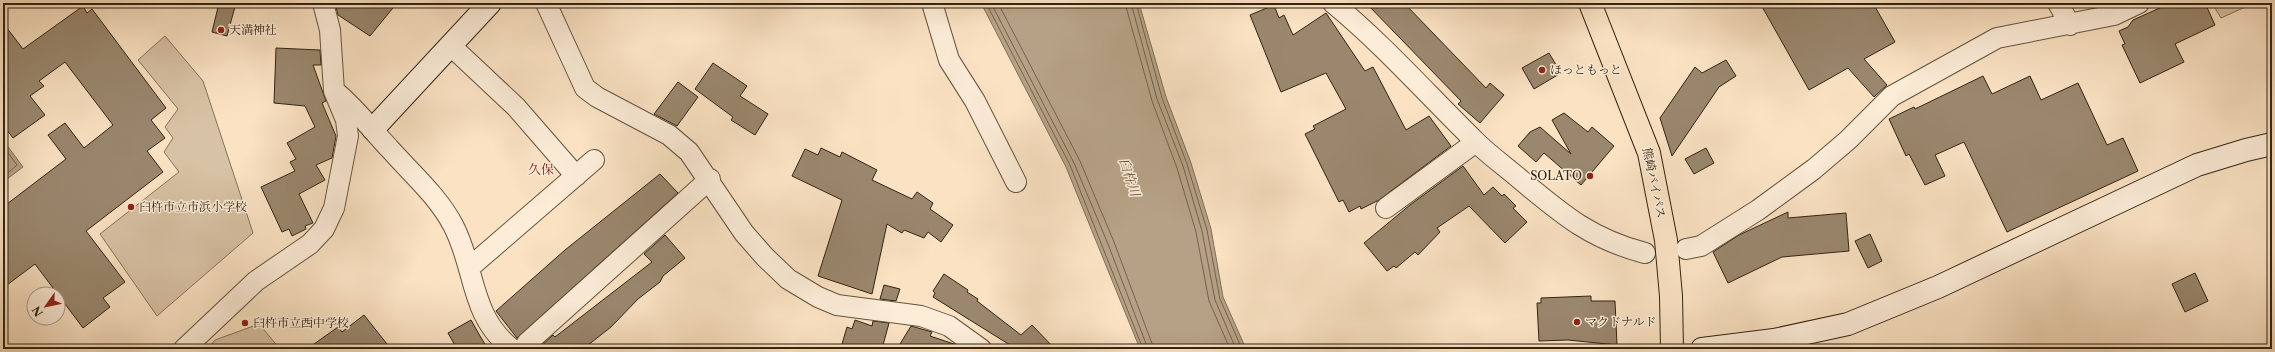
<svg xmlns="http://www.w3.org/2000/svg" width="2275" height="352" font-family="'Libre Caslon Text','Noto Serif JP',serif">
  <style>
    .green { fill: #d8c2a5; stroke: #84735b }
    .water { fill: #b6a186; stroke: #816f57 }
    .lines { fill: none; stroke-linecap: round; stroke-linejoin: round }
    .shore { stroke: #74624c; stroke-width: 1 }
    .building { fill: #9a876e; stroke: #312411 }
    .street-casing { stroke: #63543e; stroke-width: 22 }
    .secondary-casing { stroke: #312411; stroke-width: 24 }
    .highway-casing { stroke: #312411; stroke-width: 24 }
    .street { stroke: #fcecd8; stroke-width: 20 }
    .secondary { stroke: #fcecd8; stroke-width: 22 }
    .highway { stroke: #fae2c3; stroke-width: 22 }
    .poi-dot { fill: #8f2418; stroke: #fcecd8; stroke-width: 1.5 }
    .labels { text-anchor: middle; stroke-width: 3; stroke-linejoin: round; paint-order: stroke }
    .poi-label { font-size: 12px; fill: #312411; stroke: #fcecd8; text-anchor: start }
    .street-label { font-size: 12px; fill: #312411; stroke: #fcecd8 }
    .neighbourhood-label { font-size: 13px; fill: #7a1f14; stroke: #fcecd8 }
    .water-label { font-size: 13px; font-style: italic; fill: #60503a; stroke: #fcecd8 }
  </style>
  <rect width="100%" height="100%" fill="#fae2c3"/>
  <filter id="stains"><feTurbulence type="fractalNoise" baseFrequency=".005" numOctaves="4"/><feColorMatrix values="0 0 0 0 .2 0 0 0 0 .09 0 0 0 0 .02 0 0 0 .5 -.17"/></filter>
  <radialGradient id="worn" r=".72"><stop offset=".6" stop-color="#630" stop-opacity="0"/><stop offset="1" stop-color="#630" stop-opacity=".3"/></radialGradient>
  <!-- green -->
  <path class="green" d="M2212,3h42l-33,15z
    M165,36l38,45 50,152 -96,83 -57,-82 79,-62 -15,-20 9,-14 -8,-11 13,-18 -40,-49z
    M259,324l21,25h-73l8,-9z"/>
  <!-- water -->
  <path class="water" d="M981,3h158l27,94 25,66 20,66 12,68 23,52h-106l-74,-182z
    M6,144l17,23 -20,15v-36z"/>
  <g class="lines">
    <!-- shore -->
    <path class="shore" d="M986,3l84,162 73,184
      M991,3l83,160 34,81 40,105
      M998,3l82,158 34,81 40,107
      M1125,3l27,98 25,67 19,64 13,69 21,48
      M1131,3l26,96 26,67 19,65 13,69 21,49
      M1136,3l26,95 25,66 20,66 13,69 22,50
      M3,149l3,1 11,15 -14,12"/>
  </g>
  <!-- building -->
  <path class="building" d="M219,3h17l-9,33 -15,-4z
    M335,3h62l-27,33 -32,-21z
    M1366,3h38l82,85 4,-5 14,12 -24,28 -22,-19 3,-3z
    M1760,3h113l22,39 -31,17 23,26 -13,12 -26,-29 -39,22z
    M2171,3h34l10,22 -40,19 9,18 -44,21 -18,-38 3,-1 -6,-13 9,-4 5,-7z
    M1274,5l5,13 5,-3 9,20 33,-22 39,58 8,-4 33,63 23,-14 22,30 -72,54 -18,9 -1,-3 -11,6 -6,-12 -4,2 -34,-68 10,-5 -2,-3 33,-17 -20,-36 -45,19 -31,-77z
    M83,6l4,7 5,-4 74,99 -15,12 14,18 -18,13 16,21 -77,59 39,51 -22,16 7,9 -27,21 -48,-64 -32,24v-81l63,-48 -18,-24 17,-12 19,25 29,-23 -48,-63 -26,19 5,5 -14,10 15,19 -32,23 -10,-13v-102l20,26z
    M276,48l44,2 1,15h-8l13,36 -4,2 14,33 -4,22 -16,7 9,15 -26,14 14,29 -8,3 1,3 -14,7 -3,-7 -7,3 -21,-45 34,-16 -5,-9 6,-3 -9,-16 28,-16 -10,-21 -31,-3z
    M1549,53l12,20 -27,16 -12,-21z
    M1726,60l10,16 -17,11 -47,69 -12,-38 35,-51 7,6z
    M713,63l34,23 -7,10 28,18 -13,21 -24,-15 2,-3 -38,-28z
    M1983,76l9,18 38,-18 11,24 37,-17 29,62 16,-7 15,33 -131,61 -43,-90 -29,13 10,21 -20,9 -16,-31 -3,2 -17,-37 25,-12 1,2z
    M678,82l20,15 -21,29 -23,-12z
    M1564,113l24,19 4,-5 22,19 -33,39 -37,-32 -8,9 -18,-16 12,-14 10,-5 31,27 -19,-34z
    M821,148l19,9 2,-5 35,18 -5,10 40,19 5,-7 16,11 -3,6 23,16 -12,17 -13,-10 -4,6 -20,-8 -2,3 -15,-9 -15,70 -54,-18 24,-76 -50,-24 13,-27 13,6z
    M1706,148l8,15 -20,11 -9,-15z
    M1463,166l21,29 9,-8 9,9 2,-2 12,12 -3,2 14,14 -22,21 -36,-37 -32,22 3,4 -22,23 -3,-3 -19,16 -2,-2 -7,5 -23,-28 46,-38z
    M660,174l18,19 -161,145 -21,-27 69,-61z
    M1788,212v6l58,-5 3,38 -67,6 -54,26 -15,-31 26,-17z
    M1870,234l12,27 -14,7 -13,-27z
    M665,235l20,23 -22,18 -3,6 -22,17 -27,28 -28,22h-45l15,-14 2,2 97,-75 -8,-8z
    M2195,273l13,28 -23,11 -13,-28z
    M944,274l24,16 -1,2 11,7 -1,2 44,34 11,-10 23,24h-49l4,-4 -77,-48 2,-4 -2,-2z
    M884,285l16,4 -4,12 -16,-2z
    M1591,296v5h24l2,44 -49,-5 -29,1 -2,-38h4v-5z
    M364,315l27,34h-84l31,-22 4,5z
    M471,320l9,16 8,13h-31l-9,-16z
    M855,320l17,6 1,-5 16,2 -7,26h-26l-14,-5 5,-17 5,2z
    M911,326l21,6 -2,4 24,8 6,5h-63z"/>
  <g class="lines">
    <defs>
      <path id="street" d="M546,3l39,85 12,9 72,38 20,17 55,81 21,24 23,22 30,18 19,8 84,11 28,10 32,23
        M932,3l17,57 26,41 41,81
        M1333,3c51,42 95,92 142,138 14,14 31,26 46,39 42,35 70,59 124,73
        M2058,3l12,22
        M450,45l66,62 60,69
        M337,93c20,17 34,36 52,55 22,25 48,47 64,77 23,43 16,90 59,124
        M1386,208l90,-66
        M1686,249l15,-3 57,-36 56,-41 34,-29 44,-44 105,-58 117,-23 25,-12
        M469,268l125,-108
        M184,349l72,-68 54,-37 14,-15 10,-21 14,-72 -2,-16 -12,-29 -4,-61 -7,-27
        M525,349l2,-6 183,-164"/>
      <path id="secondary" d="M373,129l117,-126
        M1702,349l72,-9 74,-16 90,-37 259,-122 49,-15 26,-6"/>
      <path id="highway" d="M1590,3l59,150 17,87 5,56 1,53"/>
    </defs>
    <!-- street casing -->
    <use href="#street" class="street-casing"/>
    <!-- secondary casing -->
    <use href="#secondary" class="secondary-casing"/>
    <!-- highway casing -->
    <use href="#highway" class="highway-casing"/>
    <!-- street -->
    <use href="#street" class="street"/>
    <!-- secondary -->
    <use href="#secondary" class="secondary"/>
    <!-- highway -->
    <use href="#highway" class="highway"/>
  </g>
  <!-- markers -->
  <g class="poi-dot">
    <circle cx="221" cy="30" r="4"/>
    <circle cx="1542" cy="70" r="4"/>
    <circle cx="1590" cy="176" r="4"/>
    <circle cx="131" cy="207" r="4"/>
    <circle cx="1577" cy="322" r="4"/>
    <circle cx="245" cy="323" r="4"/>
  </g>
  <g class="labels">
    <!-- poi labels -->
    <g class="poi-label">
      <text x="229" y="34">天満神社</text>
      <text x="1550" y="74">ほっともっと</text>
      <text x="1582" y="180" text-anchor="end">SOLATO</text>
      <text x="139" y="211">臼杵市立市浜小学校</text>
      <text x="1585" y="326">マクドナルド</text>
      <text x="253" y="327">臼杵市立西中学校</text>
    </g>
    <!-- street labels -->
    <g class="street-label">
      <text transform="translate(1654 183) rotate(78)" y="4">熊崎バイパス</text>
    </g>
    <!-- neighbourhood labels -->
    <g class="neighbourhood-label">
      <text x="541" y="174">久保</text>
    </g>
    <!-- water labels -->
    <g class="water-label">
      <text transform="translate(1130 177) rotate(72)" y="5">臼杵川</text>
    </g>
  </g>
  <!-- margin -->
  <rect width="2275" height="352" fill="none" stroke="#fae2c3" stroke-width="16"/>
  <rect x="4" y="4" width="2267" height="344" fill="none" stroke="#312411" stroke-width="2"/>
  <rect x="8" y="8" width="2259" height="336" fill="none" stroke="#312411"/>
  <!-- north arrow -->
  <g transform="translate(46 306) rotate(237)"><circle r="19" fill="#fcecd8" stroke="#ab9c88"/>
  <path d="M0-3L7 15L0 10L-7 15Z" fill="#8f2418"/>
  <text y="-6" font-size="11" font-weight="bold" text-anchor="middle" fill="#312411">N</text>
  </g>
  <rect width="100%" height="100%" filter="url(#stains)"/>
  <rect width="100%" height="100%" fill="url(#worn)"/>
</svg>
